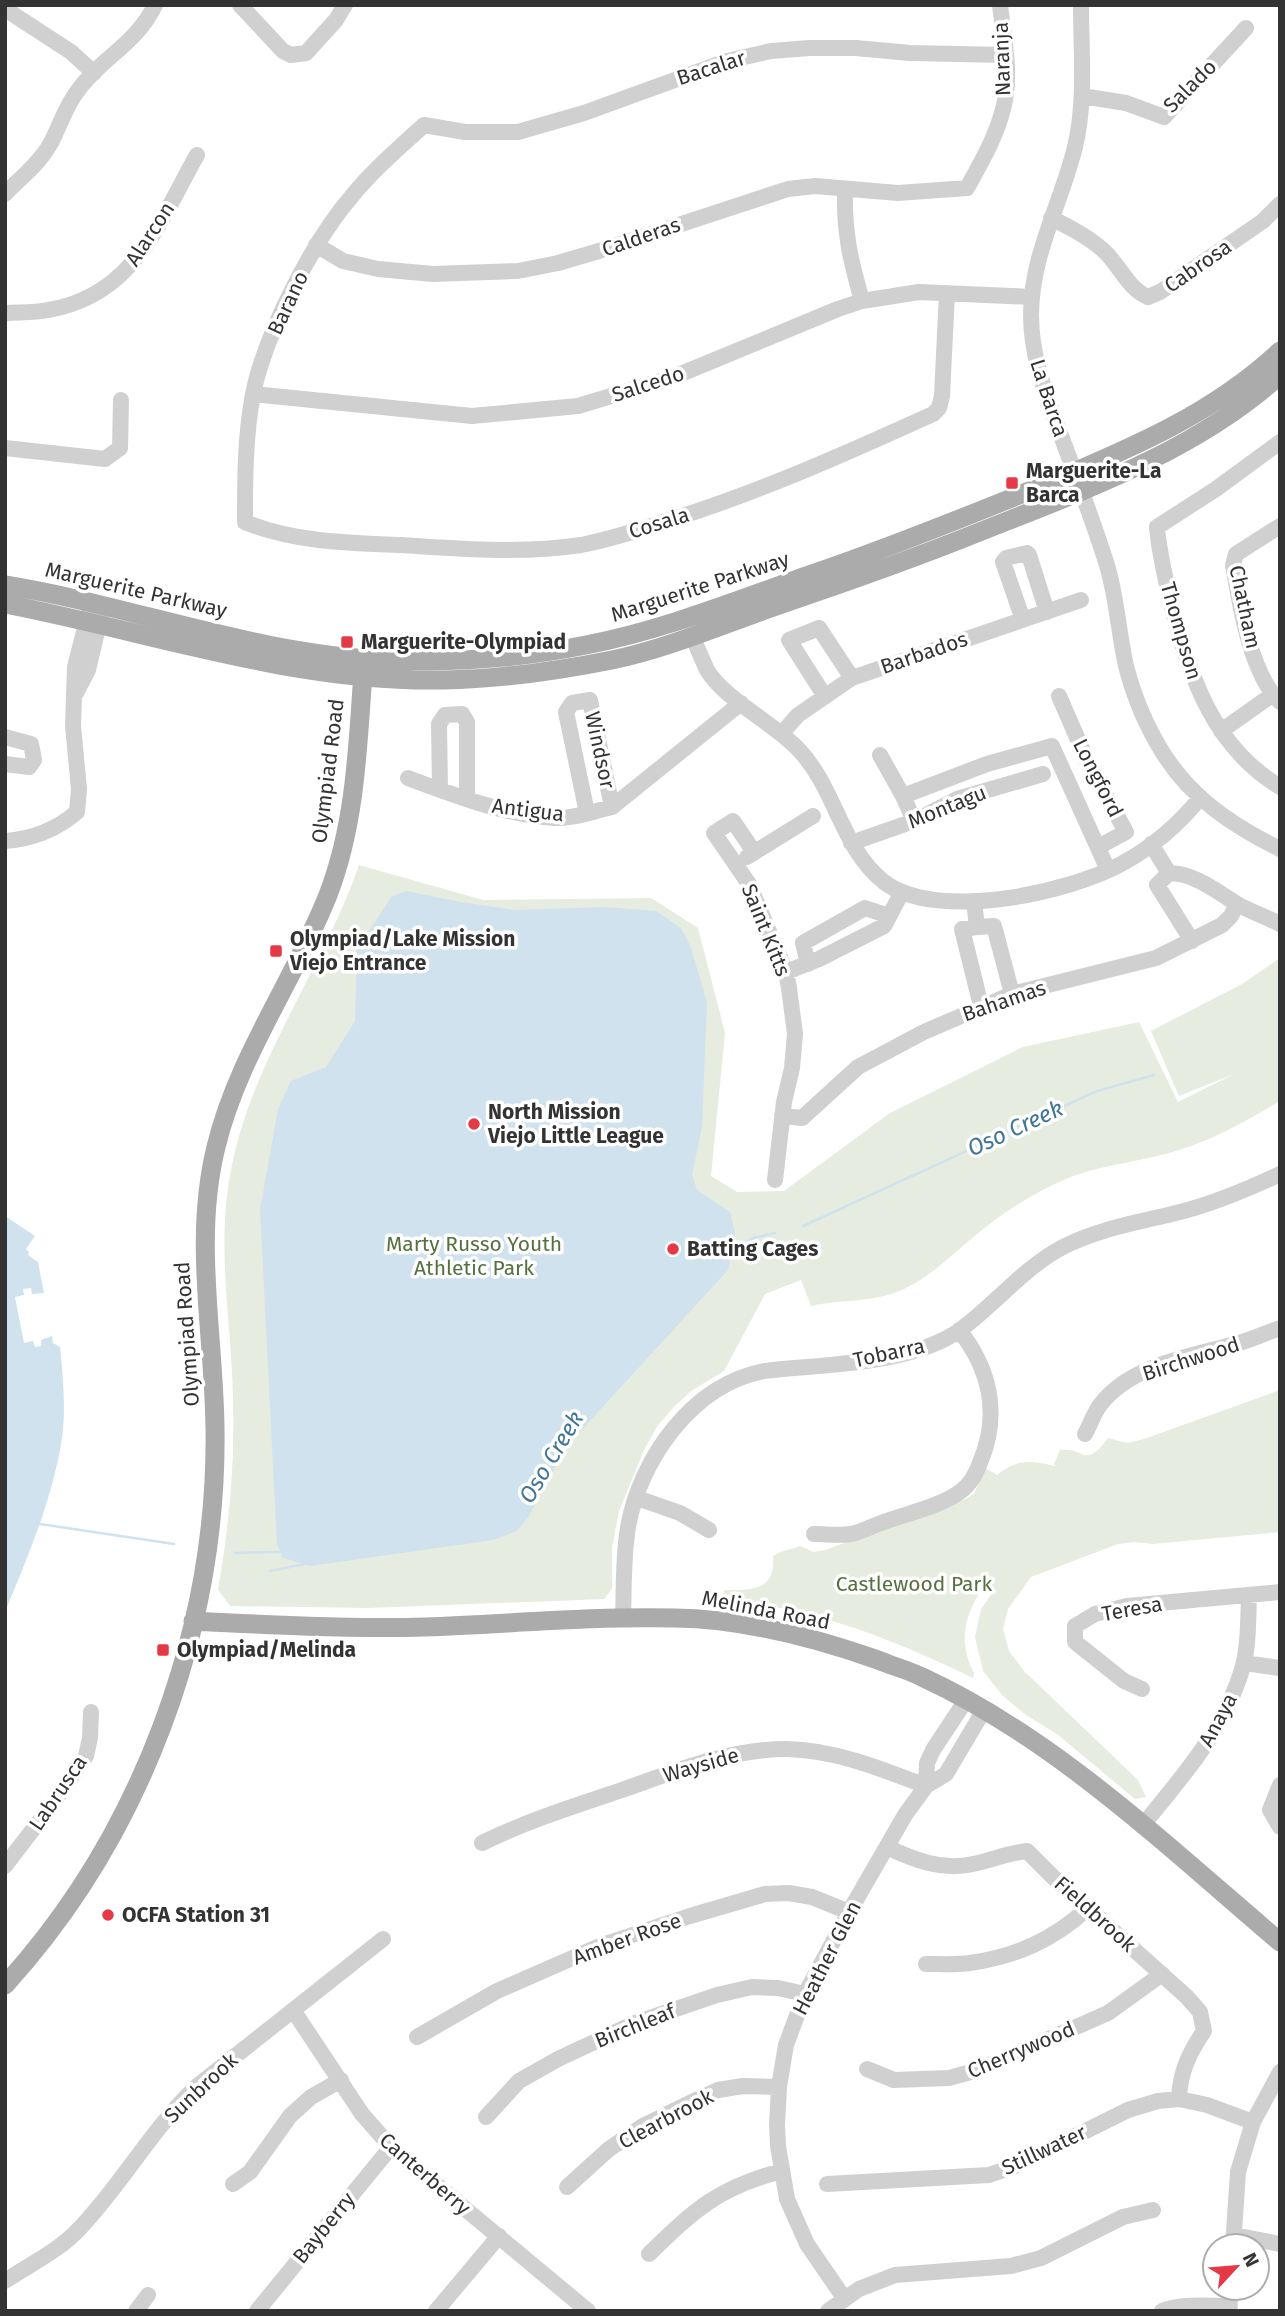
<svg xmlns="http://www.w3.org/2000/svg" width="1285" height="2316" font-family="'Fira Sans',sans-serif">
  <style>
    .green { fill: #e6ecdf }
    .water { fill: #cfe2ee }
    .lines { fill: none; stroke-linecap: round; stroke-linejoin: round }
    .stream { stroke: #cfe2ee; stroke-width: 2.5 }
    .minor { stroke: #d0d0d0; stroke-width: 16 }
    .major { stroke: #ababab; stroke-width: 19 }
    .poi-dot { fill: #e63946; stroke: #fff; stroke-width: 2.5 }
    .labels { text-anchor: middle; stroke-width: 7; stroke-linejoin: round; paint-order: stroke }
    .street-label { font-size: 21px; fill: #333; stroke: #fff }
    .poi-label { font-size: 21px; font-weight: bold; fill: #333; stroke: #fff; text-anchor: start }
    .park-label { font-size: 21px; fill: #56703f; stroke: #fff }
    .water-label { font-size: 23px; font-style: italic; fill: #3f7597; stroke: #fff }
  </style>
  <rect width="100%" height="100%" fill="#fff"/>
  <!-- green -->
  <path class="green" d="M359,865l124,35 168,-2 47,30 27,105 -14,143 26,16 47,-1 106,-78 133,-66 116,-25 39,80 56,-28 -55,22 -28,-65 91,-47 38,-26v143c-32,19 -65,38 -101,49 -37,12 -77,14 -113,29 -38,16 -71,39 -102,66 -20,17 -35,32 -60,44 -30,14 -62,10 -93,17l-10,-26 -36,14 -41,77 -33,20 -17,16 -16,18 -14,25 -25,61 -7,37v41l-8,10 -236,9 -138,-2 -12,-16c11,-63 17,-126 15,-190 -1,-71 -15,-141 -5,-212 16,-118 93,-213 131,-323z
    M1280,1390v142l-127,12 -19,-2 -16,2 -87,33 -23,32 -5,20 6,22 15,20 114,109 8,17 -11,2 -78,-65 -31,-19 -23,-19 -20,-25 -8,-34 6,-28 10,-14 -7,-10c-19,30 -27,55 -10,88l-1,5c-78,-38 -163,-72 -250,-78l1,-10c28,0 52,1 49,-34 9,-6 18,-6 27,-10l14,6 11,-2 140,-51 9,-5 11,-26 12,7c22,-17 33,-14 59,-9l-2,-2 6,-14c26,-3 24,20 48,-12l19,5 17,-4z"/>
  <!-- water -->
  <path class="water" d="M406,891l55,11 54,8 89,-3 52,4 25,17 9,17 17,57 -5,125 -10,48 5,15 33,22 5,21 -7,37 -162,177 -37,69 -12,15 -24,9 -183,26 -27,-8 -6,-13 -17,-335 18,-101 13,-28 35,-14 29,-46 2,-71 34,-53z
    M5,1216l30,20 -9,13 3,3 -1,3 10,7 6,31 -12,1 -1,-6 -8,1 1,6 -9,2 9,46 9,-2 2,6 6,-1v-6l11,-4 1,7 7,4c3,29 6,62 2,91 -9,60 -34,118 -57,174z"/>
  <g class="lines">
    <!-- stream -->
    <path class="stream" d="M803,1226l294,-135 57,-16
      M730,1252l23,-14 22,-5
      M40,1524l134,20
      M235,1553l45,-1
      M270,1571l35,-7"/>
    <!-- minor -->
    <path class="minor" d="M240,5l43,46 8,4 15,-2 30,-33 9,-15
      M1081,5c0,47 5,96 -6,142 -14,57 -44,108 -44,168 0,42 15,79 29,118 16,43 32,85 46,129 11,34 12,69 20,104 8,31 20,60 37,87 28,45 70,73 117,96
      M5,9l66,43 23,21
      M1082,96l44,7 38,14 82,-89
      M845,189c-1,45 5,69 17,112
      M5,194c15,-16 33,-29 44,-48 11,-19 16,-40 30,-57 24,-32 58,-46 76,-84
      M1051,218c18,9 36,18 52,32 16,14 25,39 45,47l12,-5 103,-71 17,-17
      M316,245l27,16 35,8 55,5 85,-3 40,-8 41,-12 189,-62 27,-3 83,7 69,-5c14,-25 29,-51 36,-79 9,-33 1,-70 -3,-104
      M947,293l-5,103 -3,12 -6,6c-86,39 -171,77 -260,105 -30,10 -61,20 -92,26 -60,9 -120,4 -180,0 -52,-2 -108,-3 -156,-23 0,-43 0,-86 8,-128 12,-59 59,-152 99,-198 21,-26 47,-48 72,-71l41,7h53l66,-19 143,-52 44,-10 39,-3h46l54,5 96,2
      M5,313c14,-1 29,0 43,-3 86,-14 111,-88 149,-155
      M253,394l219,22 106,-10 93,-28 167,-69 24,-8 57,-9 113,5
      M1280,442l-64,47 -59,38c2,27 9,53 15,80 18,71 42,140 108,180
      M5,448l100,11 15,-11 1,-48
      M1280,526l-44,28 -3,11c7,40 17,108 47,137
      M1023,620l-20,-58 3,-4 21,-5 2,2 18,57
      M692,636c5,11 10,23 15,34 17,29 68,54 92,80 37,39 42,98 85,132 53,40 185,11 239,-19 29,-16 56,-39 77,-65
      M76,693l12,-23 13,-55
      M824,695l-35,-55 30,-12 33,50
      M1059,696l30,69 37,67 -28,15
      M1221,731l51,-36
      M782,733l16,-18 54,-37 229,-78
      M5,737l26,7 3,16 -5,7 -24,-3
      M880,755l23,41 11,25
      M408,778c46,17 97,37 146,40 19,1 40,-7 58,-11l129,-104
      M440,790l-1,-66 6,-9 17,-1 5,8v77
      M903,796l84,-32 65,-18 56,124
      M587,813l-21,-101 6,-9 18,-3 22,107
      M5,841c28,-2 51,-11 72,-29l2,-23 -6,-63 2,-59 14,-55
      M851,843l63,-22 43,-22 86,-25
      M1151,844l18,29c26,0 48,19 70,32 13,7 27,12 41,19
      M754,852l-21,-31 -19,12 35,51 37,88 3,16 6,46 -3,34 -8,34 -9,78
      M747,857l66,-41
      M1169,873l-12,12 35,56
      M974,901l3,26 -15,2 19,77
      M977,927l17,-1 18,68
      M808,964l-5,-21 62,-35 24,8
      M786,972l33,-13 65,-33 18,-34
      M782,1116l20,2 56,-51 66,-35 88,-38 144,-36 66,-33 9,-9 6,-12
      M1085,1434c5,-9 9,-21 15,-29 31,-41 93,-49 139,-62 14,-4 27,-10 41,-15
      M637,1498l43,15 29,17
      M814,1534c12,0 25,2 37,0 10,-2 21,-8 30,-11 24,-9 61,-17 80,-32 11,-8 16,-19 20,-31 19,-46 9,-91 -22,-130
      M623,1618c1,-30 0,-61 5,-91 12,-68 65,-143 136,-156 59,-7 147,-6 196,-41 36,-26 63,-62 103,-83 37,-19 78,-25 117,-35 35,-9 68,-23 100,-38
      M1244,1663l36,5
      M1142,1689l-18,-8 -49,-39v-16l20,-12 32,-8 153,-14
      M1280,1785l-10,25 10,17
      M926,1786l1,-23 6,-13 33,-50
      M1142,1826c41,-50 83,-97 101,-160 6,-22 5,-48 6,-71
      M482,1843c45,-22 92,-37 140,-53 54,-19 107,-41 165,-41 48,1 95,20 139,37
      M887,1847c27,13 55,24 86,17 19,-4 35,-11 54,-13l26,26 134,120 13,15 4,19c-15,22 -24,41 -25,68
      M5,1866l46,-60 35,-50 4,-18 1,-26
      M926,1964c14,0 30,1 44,-1 47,-7 83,-23 118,-55
      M293,2010l69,104 29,33 197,164
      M417,2037l80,-46 105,-46 88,-29 75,-22 24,-1 23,4 37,15
      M867,2069l27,11 55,-2 29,-8 130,-57 54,-39
      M486,2117l33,-36 39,-22 77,-36 82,-28 35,-8 26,1 27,6
      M233,2184l17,-12 40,-56 21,-19 30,-17
      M827,2184l162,-9 26,-9 113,-56 30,-9 21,-2 28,6 46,17
      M567,2187l42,-38 34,-23 47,-23 28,-13 25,-4 36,1
      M1234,2235l46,9
      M1233,2246l5,-74 15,-50 27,-50
      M649,2254c45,-44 70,-67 133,-83
      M5,2281c25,-17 54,-30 75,-53 42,-44 71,-98 116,-141l187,-148
      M844,2298l-37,-54 -20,-45 -9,-53 -1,-21 2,-38 7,-42 19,-51 44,-82 56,-97 21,-29 20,-12 38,-64
      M136,2311l12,-16
      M257,2311l134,-164
      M436,2311l63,-75
      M828,2311l31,-22 36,-14 116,-9 30,-8 82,-41 30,-7
      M1162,2311c21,-8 46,-5 68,-5
      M1229,2311l2,-23"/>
    <!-- major -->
    <path class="major" d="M5,585c129,21 254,71 385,75 66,3 131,-2 196,-15 78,-15 151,-45 226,-71 79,-27 156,-58 234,-90 83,-35 167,-70 234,-133
      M5,604c146,28 289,79 439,76 56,-1 113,-9 168,-20 57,-12 112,-36 167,-55 68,-23 136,-47 203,-74 103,-41 214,-80 298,-156
      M193,1621c77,4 155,8 232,6 83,-3 167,-11 250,-9 69,1 138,19 203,42 14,6 30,10 44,17 133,61 247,171 358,265
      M5,1985c136,-149 213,-356 210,-557 -1,-94 -22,-188 1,-281 22,-91 78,-166 112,-252 29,-75 30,-157 36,-237"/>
  </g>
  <!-- markers -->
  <g class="poi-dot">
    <rect x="1005" y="476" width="14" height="14" rx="3.5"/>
    <rect x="340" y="635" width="14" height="14" rx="3.5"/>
    <rect x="269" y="944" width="14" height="14" rx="3.5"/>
    <circle cx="474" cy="1124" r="7"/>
    <circle cx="673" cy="1249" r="7"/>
    <rect x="156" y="1643" width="14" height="14" rx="3.5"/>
    <circle cx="108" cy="1915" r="7"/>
  </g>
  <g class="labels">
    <!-- street labels -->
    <g class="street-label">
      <text transform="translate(1002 59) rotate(-92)" y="7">Naranja</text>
      <text transform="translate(711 68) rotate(-18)" y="7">Bacalar</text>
      <text transform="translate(1190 86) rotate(-45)" y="7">Salado</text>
      <text transform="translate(150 234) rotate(-57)" y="7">Alarcon</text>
      <text transform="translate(641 237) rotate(-19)" y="7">Calderas</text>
      <text transform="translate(1198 266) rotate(-35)" y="7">Cabrosa</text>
      <text transform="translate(288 303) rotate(-65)" y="7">Barano</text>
      <text transform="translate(648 384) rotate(-18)" y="7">Salcedo</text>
      <text transform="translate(1049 398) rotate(72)" y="7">La Barca</text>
      <text transform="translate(659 523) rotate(-17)" y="7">Cosala</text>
      <text transform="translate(700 587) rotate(-18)" y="7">Marguerite Parkway</text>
      <text transform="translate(136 590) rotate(13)" y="7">Marguerite Parkway</text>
      <text transform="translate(1245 607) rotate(78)" y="7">Chatham</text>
      <text transform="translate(1181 631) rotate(74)" y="7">Thompson</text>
      <text transform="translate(924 653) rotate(-19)" y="7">Barbados</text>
      <text transform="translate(600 750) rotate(78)" y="7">Windsor</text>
      <text transform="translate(328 771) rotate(-83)" y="7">Olympiad Road</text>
      <text transform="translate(1098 778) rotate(63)" y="7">Longford</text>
      <text transform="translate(947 807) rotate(-22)" y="7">Montagu</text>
      <text transform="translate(528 810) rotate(7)" y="7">Antigua</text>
      <text transform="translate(766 930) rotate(68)" y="7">Saint Kitts</text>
      <text transform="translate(1004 1001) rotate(-19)" y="7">Bahamas</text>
      <text transform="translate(187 1334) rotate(-94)" y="7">Olympiad Road</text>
      <text transform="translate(889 1353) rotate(-12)" y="7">Tobarra</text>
      <text transform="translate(1191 1359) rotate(-18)" y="7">Birchwood</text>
      <text transform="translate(1132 1609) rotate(-10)" y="7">Teresa</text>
      <text transform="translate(766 1610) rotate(11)" y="7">Melinda Road</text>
      <text transform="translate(1218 1720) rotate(-62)" y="7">Anaya</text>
      <text transform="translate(701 1765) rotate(-16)" y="7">Wayside</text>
      <text transform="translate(58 1793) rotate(-56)" y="7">Labrusca</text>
      <text transform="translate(1095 1914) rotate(42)" y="7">Fieldbrook</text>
      <text transform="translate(627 1939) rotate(-20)" y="7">Amber Rose</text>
      <text transform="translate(827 1958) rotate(-63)" y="7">Heather Glen</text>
      <text transform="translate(635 2026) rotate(-22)" y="7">Birchleaf</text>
      <text transform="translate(1021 2050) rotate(-23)" y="7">Cherrywood</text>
      <text transform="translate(201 2088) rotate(-43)" y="7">Sunbrook</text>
      <text transform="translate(666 2119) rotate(-28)" y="7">Clearbrook</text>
      <text transform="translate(1044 2150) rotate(-25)" y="7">Stillwater</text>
      <text transform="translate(425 2174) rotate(41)" y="7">Canterberry</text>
      <text transform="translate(324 2228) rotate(-51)" y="7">Bayberry</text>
    </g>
    <!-- poi labels -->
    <g class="poi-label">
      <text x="1026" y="478">Marguerite-La<tspan x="1026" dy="24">Barca</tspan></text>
      <text x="361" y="649">Marguerite-Olympiad</text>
      <text x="290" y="946">Olympiad/Lake Mission<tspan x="290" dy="24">Viejo Entrance</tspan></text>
      <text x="488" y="1119">North Mission<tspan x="488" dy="24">Viejo Little League</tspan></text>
      <text x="687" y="1256">Batting Cages</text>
      <text x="177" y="1657">Olympiad/Melinda</text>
      <text x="122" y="1922">OCFA Station 31</text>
    </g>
    <!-- park labels -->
    <g class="park-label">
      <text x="474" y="1251">Marty Russo Youth<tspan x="474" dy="24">Athletic Park</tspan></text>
      <text x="914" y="1591">Castlewood Park</text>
    </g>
    <!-- water labels -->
    <g class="water-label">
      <text transform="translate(1015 1128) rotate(-25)" y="8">Oso Creek</text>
      <text transform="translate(551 1457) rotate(-59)" y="8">Oso Creek</text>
    </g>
  </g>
  <!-- border -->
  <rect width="1285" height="2316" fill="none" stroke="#333333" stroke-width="14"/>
  <!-- north arrow -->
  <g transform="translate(1236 2267) rotate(64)"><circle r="33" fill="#ffffff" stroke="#adadad" stroke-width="2"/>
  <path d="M0-5L12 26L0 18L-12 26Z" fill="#e63946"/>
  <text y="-10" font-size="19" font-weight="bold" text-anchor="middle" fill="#333333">N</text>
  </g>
</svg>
